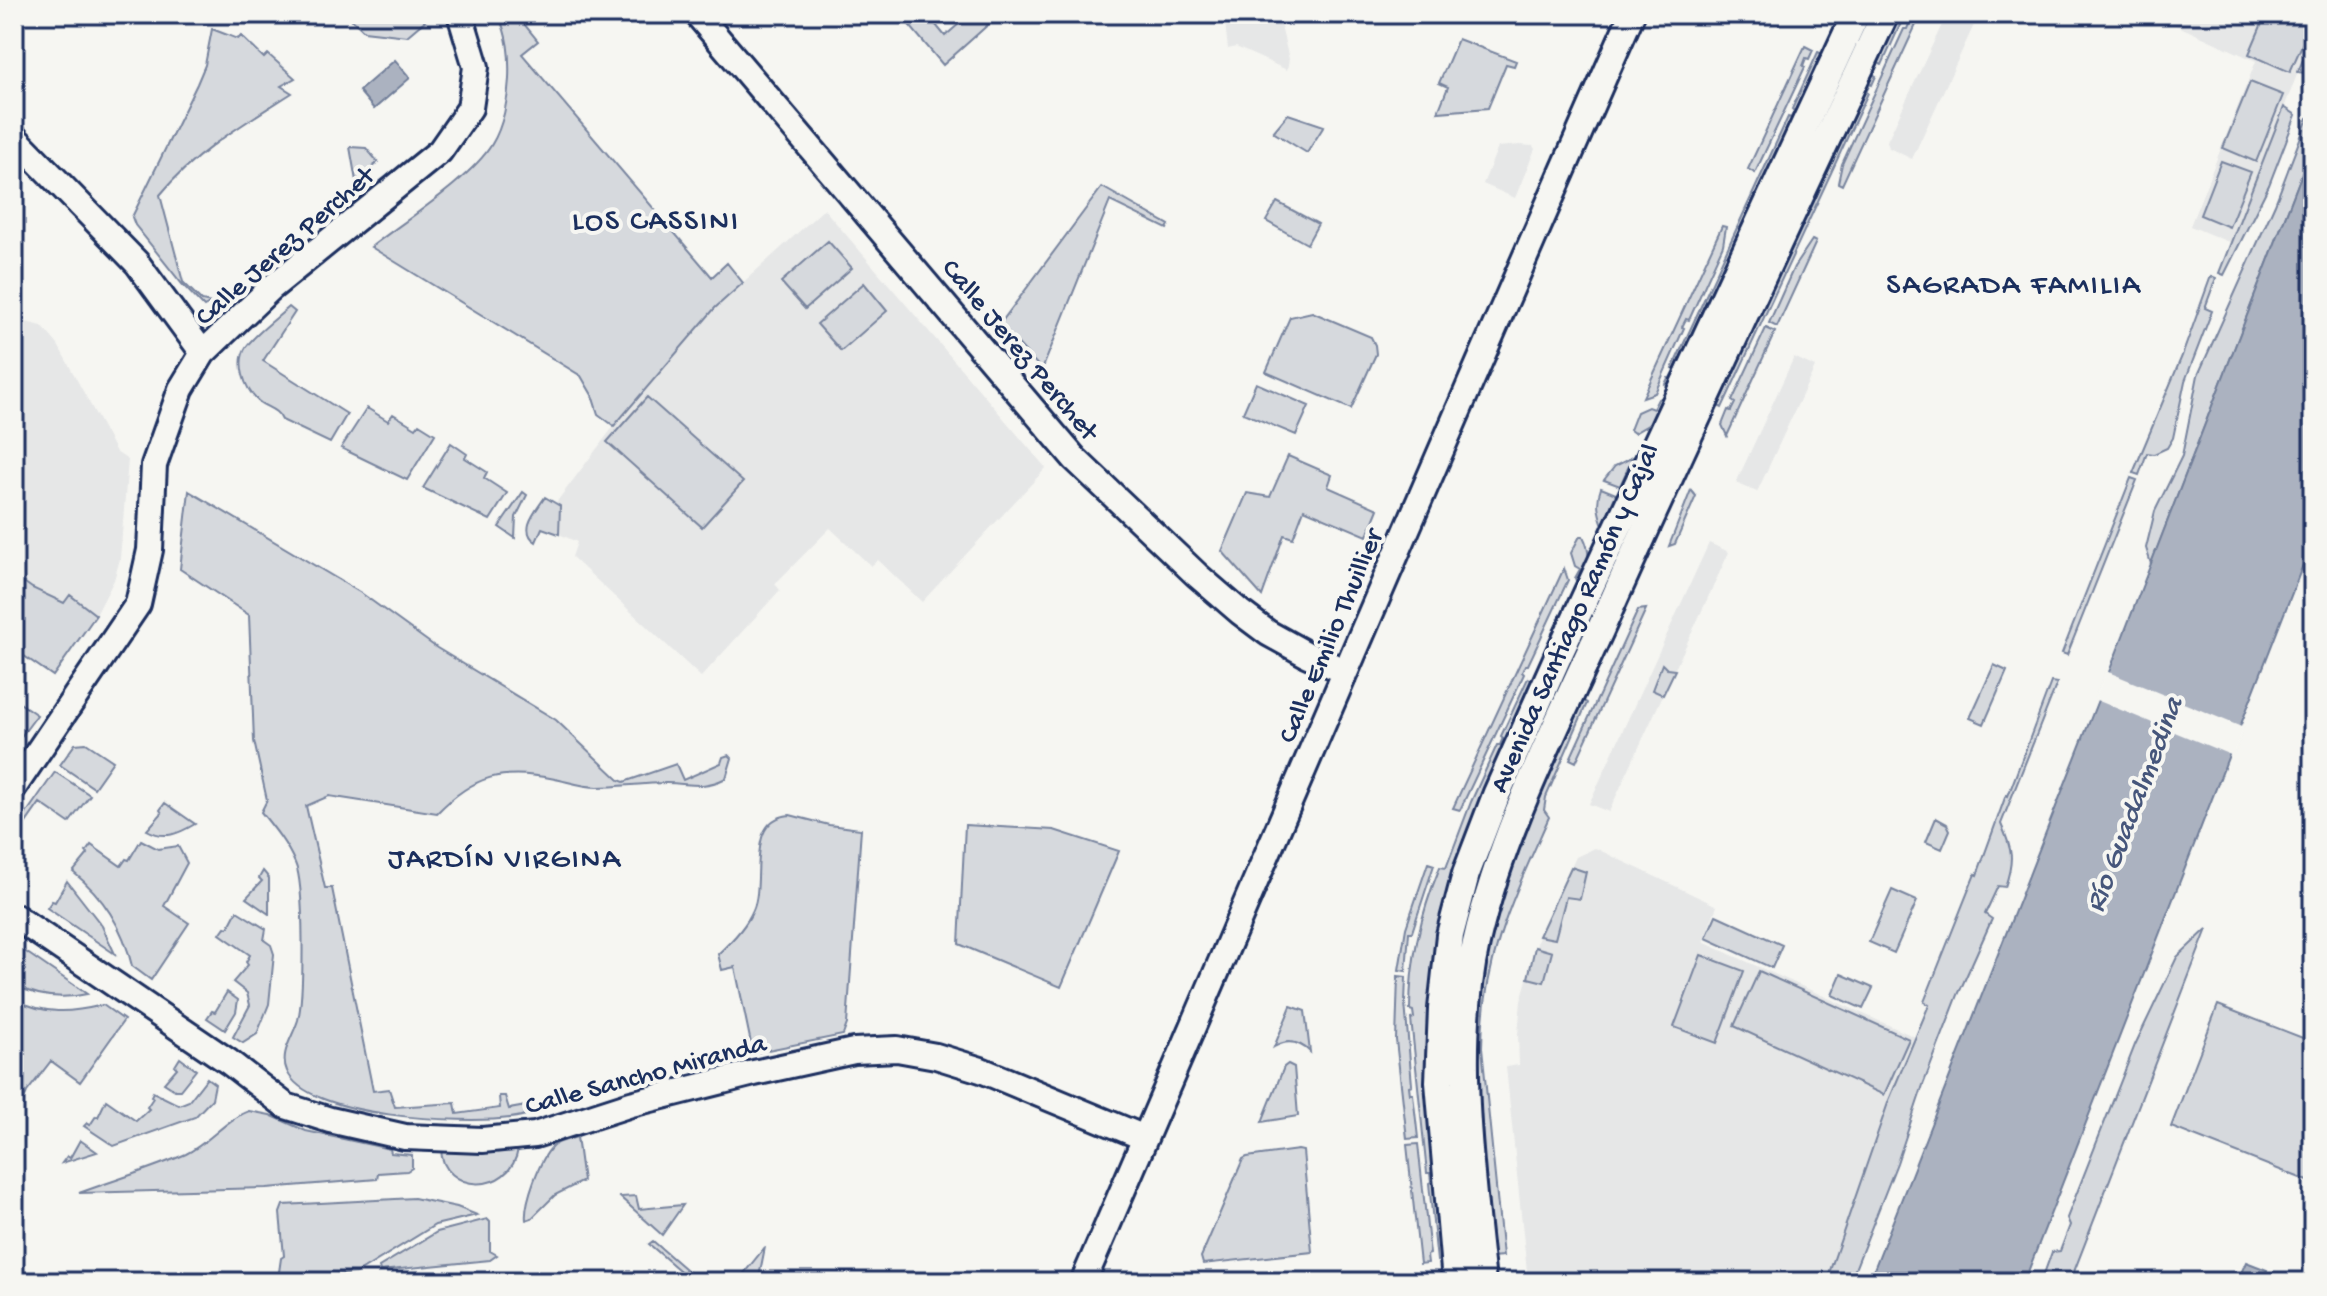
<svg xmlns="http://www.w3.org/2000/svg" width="2327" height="1296" font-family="'Gochi Hand',sans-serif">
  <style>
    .built { fill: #e6e7e7 }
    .green { fill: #d6d9dd; stroke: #78849e; stroke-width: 2 }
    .water { fill: #abb2c0; stroke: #717e99; stroke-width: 2 }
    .pier { fill: #f6f6f2 }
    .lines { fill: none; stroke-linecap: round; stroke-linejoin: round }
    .secondary-casing { stroke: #1b2f5e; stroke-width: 30 }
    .primary-casing { stroke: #1b2f5e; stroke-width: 32 }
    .secondary { stroke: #f6f6f2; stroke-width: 24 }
    .primary { stroke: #f6f6f2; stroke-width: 26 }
    .labels { text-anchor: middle; stroke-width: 8; stroke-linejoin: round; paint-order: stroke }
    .street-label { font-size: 28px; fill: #1b2f5e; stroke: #f6f6f2 }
    .neighbourhood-label { font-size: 30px; letter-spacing: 2px; fill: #1b2f5e; stroke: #f6f6f2 }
    .water-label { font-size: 30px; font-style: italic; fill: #46567b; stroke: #f6f6f2 }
  </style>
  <rect width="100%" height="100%" fill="#f6f6f2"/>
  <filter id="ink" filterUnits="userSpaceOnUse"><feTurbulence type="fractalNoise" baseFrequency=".0125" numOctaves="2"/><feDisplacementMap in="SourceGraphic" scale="16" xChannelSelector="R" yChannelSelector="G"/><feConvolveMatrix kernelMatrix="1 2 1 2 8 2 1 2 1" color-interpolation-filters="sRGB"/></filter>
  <g filter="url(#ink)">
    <!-- built -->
    <path class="built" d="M1224,14h54l11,45 -2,11 -51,-23 -8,2z
      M1947,14h32l-67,145 -23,-11 -2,-7z
      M2151,14h162v20l-82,209 -41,-17 66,-165z
      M1520,145l13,1 2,3 -20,49 -32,-14 15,-37z
      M824,209l222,259 -124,134 -44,-42 -7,6 -41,-38 -55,56 5,6 -79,87 -129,-120 5,-15 -18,-8 1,-28 -5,-2 59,-78 101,-118z
      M14,319l28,7 16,19 58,107 12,8 -8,99 -6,21 -18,35 -26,-20 -6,9 -32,-16 -18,-13z
      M1794,357l21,10 -58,125 -21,-9z
      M1709,543l20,9 -120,260 -20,-8z
      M1595,848l122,58 -14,36 212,95 -26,63 -63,182h-298l-22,-215 13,-2 -1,-31 3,-33 18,-65 37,-79z"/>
    <!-- green -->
    <path class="green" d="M346,14h77l4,5 -20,17 -43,-5z
      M498,14h18l22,27 -16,13 190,223 15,-14 16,20 -28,25 -101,118 -16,-12 -6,-19 -11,-19 -210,-129c33,-26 101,-69 121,-103 11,-18 16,-44 17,-65 1,-24 -1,-43 -11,-65z
      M900,14h27l18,22 23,-20 6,6 9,-8h17l-57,51z
      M1896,14h9l-23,51 -7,-3z
      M1911,14h10l-79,171 -4,-2 4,-19 62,-135h3l3,-7 -2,-1z
      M2266,14h47v6l-23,52 -41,-18z
      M212,29l26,10 3,-3 23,22 4,-4 27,24 -14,8 11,7c-47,30 -96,58 -132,102l23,87 19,19 9,2 -7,4 -22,-23 -47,-59 -3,-8 65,-133 8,-19z
      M2313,35v37l-1,2 -14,-2z
      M1458,39l58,22 -2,5 -8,-2 -18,44 -50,4 10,-25 -9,-4z
      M1805,46l8,4 -4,9 -3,-1 -3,8 2,1 -50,106 -7,-4z
      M1818,52l7,3 -153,333 -7,-4 3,-6h2l4,-8 -2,-1 116,-252 3,1 3,-7 -2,-2z
      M1870,73l6,3 -4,9 -2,-1 -4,8 2,1 -146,315 -6,-3z
      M2250,82l33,13 -27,67 -33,-14z
      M2284,107l12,8 -27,70 -45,90 -5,-2z
      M1288,114l36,12 -17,27 -34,-21z
      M2308,118l5,1v26l-162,419 -5,-16 9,-37 27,-55 16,-81 77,-171z
      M350,147l16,1 12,14 -22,19z
      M2221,161l30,11 -22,55 -29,-12z
      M1102,187l67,38 -2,4 -57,-28 -68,169 -42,-46z
      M1277,202l41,22 -11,20 -41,-23z
      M1722,226l4,1 -3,18 -34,75 -3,-1 -4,8 2,1 -29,65 -12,4z
      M1812,240l4,2 -39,85 -8,-4 25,-56z
      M828,241l24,27 -47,41 -24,-27z
      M2211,276l5,2 -11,30 7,3 -27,70 -12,57 -6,10 -13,6 -7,-1 -8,22 -6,-2 49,-117z
      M864,283l23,28 -46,40 -24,-27z
      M289,307l6,5 -32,49 84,53 -17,29 -48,-23c-5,-12 -17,-12 -25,-20 -13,-13 -21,-37 -11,-53 9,-13 31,-29 43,-40z
      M1312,312l59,25 4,8 1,9 -25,55 -85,-37 24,-55z
      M1766,328l9,4 -48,104 -5,-11 6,-15 3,1 4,-8 -3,-2z
      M1256,383l53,23 -13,29 -53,-22z
      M647,397l96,85 -41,45 -95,-85z
      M1663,397l4,1 -14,24 -19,11 -4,-3 7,-18 11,-5 5,2 5,-10z
      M367,408l21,13 5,-7 23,14 3,-4 16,10 -28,46 -66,-32z
      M451,443l16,11 -2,4 22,14 -3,6 23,15 -17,27 -67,-32z
      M1288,456l44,19 -4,12 50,22 -11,27 -63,-27 -11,29 -9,-3 -22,61 -40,-45 25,-58 23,4z
      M1633,457l-13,29 -16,-6 11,-14z
      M2131,478l6,2 -70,175 -5,-2z
      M1601,488l15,6 -13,31c-5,-13 -7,-24 -2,-37z
      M1691,490l5,6 -21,48 -6,2z
      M189,491l172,102 76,55 119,72 63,60 5,2 52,-18 7,16 38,-17 2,-6 6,-2 3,3 -6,20c-24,12 -35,5 -60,5 -23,0 -46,4 -68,4 -15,0 -29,-5 -43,-8 -52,-11 -81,-4 -118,34l-108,-17 -23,10 19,82h7l41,203 16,-2 6,18 60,-4 2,11 43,-6 -1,-12h6l4,13 28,-5 2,7c-9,3 -19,6 -29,7 -45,6 -204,0 -223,-47 -8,-18 6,-34 11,-51 6,-24 7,-136 -3,-157 -8,-19 -21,-35 -34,-51l6,-12 -13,-59 -5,-126 -69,-46z
      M523,492l4,3 -11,22 -1,21 -16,-11z
      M545,497l15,9 -1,28 -17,-6 -6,14c-18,-12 0,-31 9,-45z
      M1580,536h3c9,18 6,31 -2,49l-4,-2 -2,-5 5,-9 -5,-3 -4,-13z
      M1564,568l4,12 -40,85h-3l-3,7 2,2 -64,136 -7,-2z
      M14,575l18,13 32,15 6,-8 26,20 -43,61 -39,-27z
      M1646,609l-70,153 -6,-3 68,-149z
      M1662,664l5,5 8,1 -12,25 -11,-5z
      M1994,665l13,6 -23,53 -14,-6z
      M1528,678l8,4 -83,205 -9,372 -7,2 -8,-78 2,-1 -1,-9h-3l-16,-154 3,-1 -1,-7 -3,-1c0,-50 11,-97 30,-143l6,1 25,-66 26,-57h3l3,-7 -2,-2z
      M2051,682l6,1 -56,141c12,27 13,36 4,63l-7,-1 -13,28 7,5 -34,76 -35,90 -26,78 -47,119h-24l63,-182 40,-95 -5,-3 51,-128 2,1 29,-80 2,1z
      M14,699l23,16 -17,23 -6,-4z
      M1581,699l6,4 -41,94 -2,13 5,7c-35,79 -67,142 -67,231l21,208 -12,1c-7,-80 -21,-161 -13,-242 10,-114 56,-213 103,-316z
      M86,743l27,18 -19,27 -34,-23 15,-21z
      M55,772l35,23 -21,28 -29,-20 -26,37v-9z
      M165,803l30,21c-17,10 -30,16 -48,6l15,-17 -2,-3z
      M790,815l39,10 32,4 -14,195 -4,11 -90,18 -18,-86 -13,3 -4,-16c13,-12 28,-27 35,-44 13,-29 -9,-91 37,-95z
      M1936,818l11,6 3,6 -8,19 -16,-7z
      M965,825l89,5 65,21 -58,136 -102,-43z
      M141,840l17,9 20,-3 9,17 -23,43 25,17 -38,57 -19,-14c-9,-39 -28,-69 -59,-94l15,-18 -2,-2 5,-7 30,21 5,-7 3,1z
      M1428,863l6,2 -22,67h-3l-3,39 -7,-1 7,-42z
      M1571,867l15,5 -6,27 -14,-2 -11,42 -16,-3z
      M263,871l6,7v36l-23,-16 16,-17 -3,-3z
      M67,881l35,45 13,28 -68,-46 5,-7 3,1z
      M1892,890l25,11 -23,52 -25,-11z
      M237,911l29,18 -2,11 7,5 3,9 -5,50 -12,30 -14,9 -10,-6 17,-32 -3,-12 -14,-11 15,-17 -2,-3 4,-7 -30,-21 5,-7 3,1z
      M1716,915l66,30 -10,23 -66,-30z
      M2207,929l-137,353h-29l11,-30 8,-1 10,-26 -3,-7 68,-173 42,-88z
      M1535,947l17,5 -8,30 -16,-4z
      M20,948l67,46c-26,6 -49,3 -73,-9v-23l3,-4 -2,-2z
      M1701,955l43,16 -27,72 -43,-16z
      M1759,971l150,68 -25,56 -150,-69z
      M1841,974l32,14 -10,21 -31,-14z
      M1398,976l8,1 -1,26 7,82 -3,1 1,8h3l5,44 -11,1 -11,-99z
      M227,992l11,8 -2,12 -11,18 -18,-12 5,-7 3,1z
      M14,999c31,16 56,14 89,6l21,15 -44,62 -29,-21 -24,31 -13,30z
      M2218,1005l95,37v141l-142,-56z
      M1291,1006l14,5 5,41c-11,-11 -23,-13 -36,-5z
      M180,1058l16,12 -16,20h-5l-11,-7 13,-15 -2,-2z
      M1288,1064l6,3 4,49 -36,6 22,-55z
      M207,1078l8,6 -3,15 -17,18 -81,29 -30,-20 3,-3 3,2 6,-9 2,1 8,-17 30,21 13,-12 -2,-2 6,-9 -2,-2 2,-4 26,13 10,-4z
      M249,1111l21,4 36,16 84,18 1,4 21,2v13l-5,3 -29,2 -1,6 -110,9 -188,5c35,-13 73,-24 107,-39 23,-11 40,-35 63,-43z
      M577,1137l6,44 -28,14 -23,23 -6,2c-2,-17 14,-62 27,-74 6,-5 16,-7 24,-9z
      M80,1140l17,12 -35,11 5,-7 3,2z
      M1418,1144l12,110 -3,1 1,8 -8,1 -13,-119z
      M441,1149h77c-7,47 -76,45 -77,0z
      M1298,1150l5,1 9,101 -109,12 -2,-7 42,-98 4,-2z
      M636,1196l3,13 44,-4 -21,30 -42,-38z
      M414,1198l43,9 20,8 -42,10 -78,48 -79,6 3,-21 3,-2 -4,-43 3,-8z
      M487,1219l3,3v29l7,4 -7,5 -110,11 -1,-4 58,-35z
      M653,1241l47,41h-7l-44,-38z
      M765,1247l-7,35h-21z"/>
    <!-- water -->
    <path class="water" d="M395,60l15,18 -36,31 -15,-18z
      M2313,145v394l-289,743h-155l240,-610z
      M2246,1262l21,8 -5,12h-25z"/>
    <!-- pier -->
    <path class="pier" d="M2106,671l138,57 -11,28 -139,-57z"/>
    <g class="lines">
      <defs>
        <path id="secondary" d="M697,14l378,445 122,116 43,37 28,21 38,21 38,17
          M14,137l123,126 66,90
          M14,787l124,-183 12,-54 4,-85 27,-76 22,-36 68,-65 169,-137 30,-43 6,-41 -16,-53
          M14,916l215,146 57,44 44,14 75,17 77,3 53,-5 96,-31 123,-31 100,-22 43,-2 39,7 45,14 164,68
          M1083,1282c183,-423 362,-847 549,-1268"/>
        <path id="primary" d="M1456,1282l-17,-200 3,-73 8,-74 16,-61 31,-81 62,-139 297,-640
          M1482,1282c-11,-105 -29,-236 -6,-339 27,-118 86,-226 134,-335 89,-199 183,-396 275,-594"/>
      </defs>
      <!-- secondary casing -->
      <use href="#secondary" class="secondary-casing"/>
      <!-- primary casing -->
      <use href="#primary" class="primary-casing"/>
      <!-- secondary -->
      <use href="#secondary" class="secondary"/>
      <!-- primary -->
      <use href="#primary" class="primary"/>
    </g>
  </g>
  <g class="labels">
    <!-- street labels -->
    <g class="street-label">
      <text transform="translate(283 244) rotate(-41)" y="10">Calle Jerez Perchet</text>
      <text transform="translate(1022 348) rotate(50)" y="10">Calle Jerez Perchet</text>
      <text transform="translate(1572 617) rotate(-66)" y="10">Avenida Santiago Ramón y Cajal</text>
      <text transform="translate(1328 635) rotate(-67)" y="10">Calle Emilio Thuillier</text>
      <text transform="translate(645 1072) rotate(-15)" y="10">Calle Sancho Miranda</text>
    </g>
    <!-- neighbourhood labels -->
    <g class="neighbourhood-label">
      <text x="656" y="229">LOS CASSINI</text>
      <text x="2014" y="293">SAGRADA FAMILIA</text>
      <text x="505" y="867">JARDÍN VIRGINA</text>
    </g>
    <!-- water labels -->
    <g class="water-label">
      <text transform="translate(2132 804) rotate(-69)" y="10">Río Guadalmedina</text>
    </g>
  </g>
  <!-- margin -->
  <rect width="2327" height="1296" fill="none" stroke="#f6f6f2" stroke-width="48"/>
  <rect x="24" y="24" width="2279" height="1248" fill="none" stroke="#1b2f5e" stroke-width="3" filter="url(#ink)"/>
</svg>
